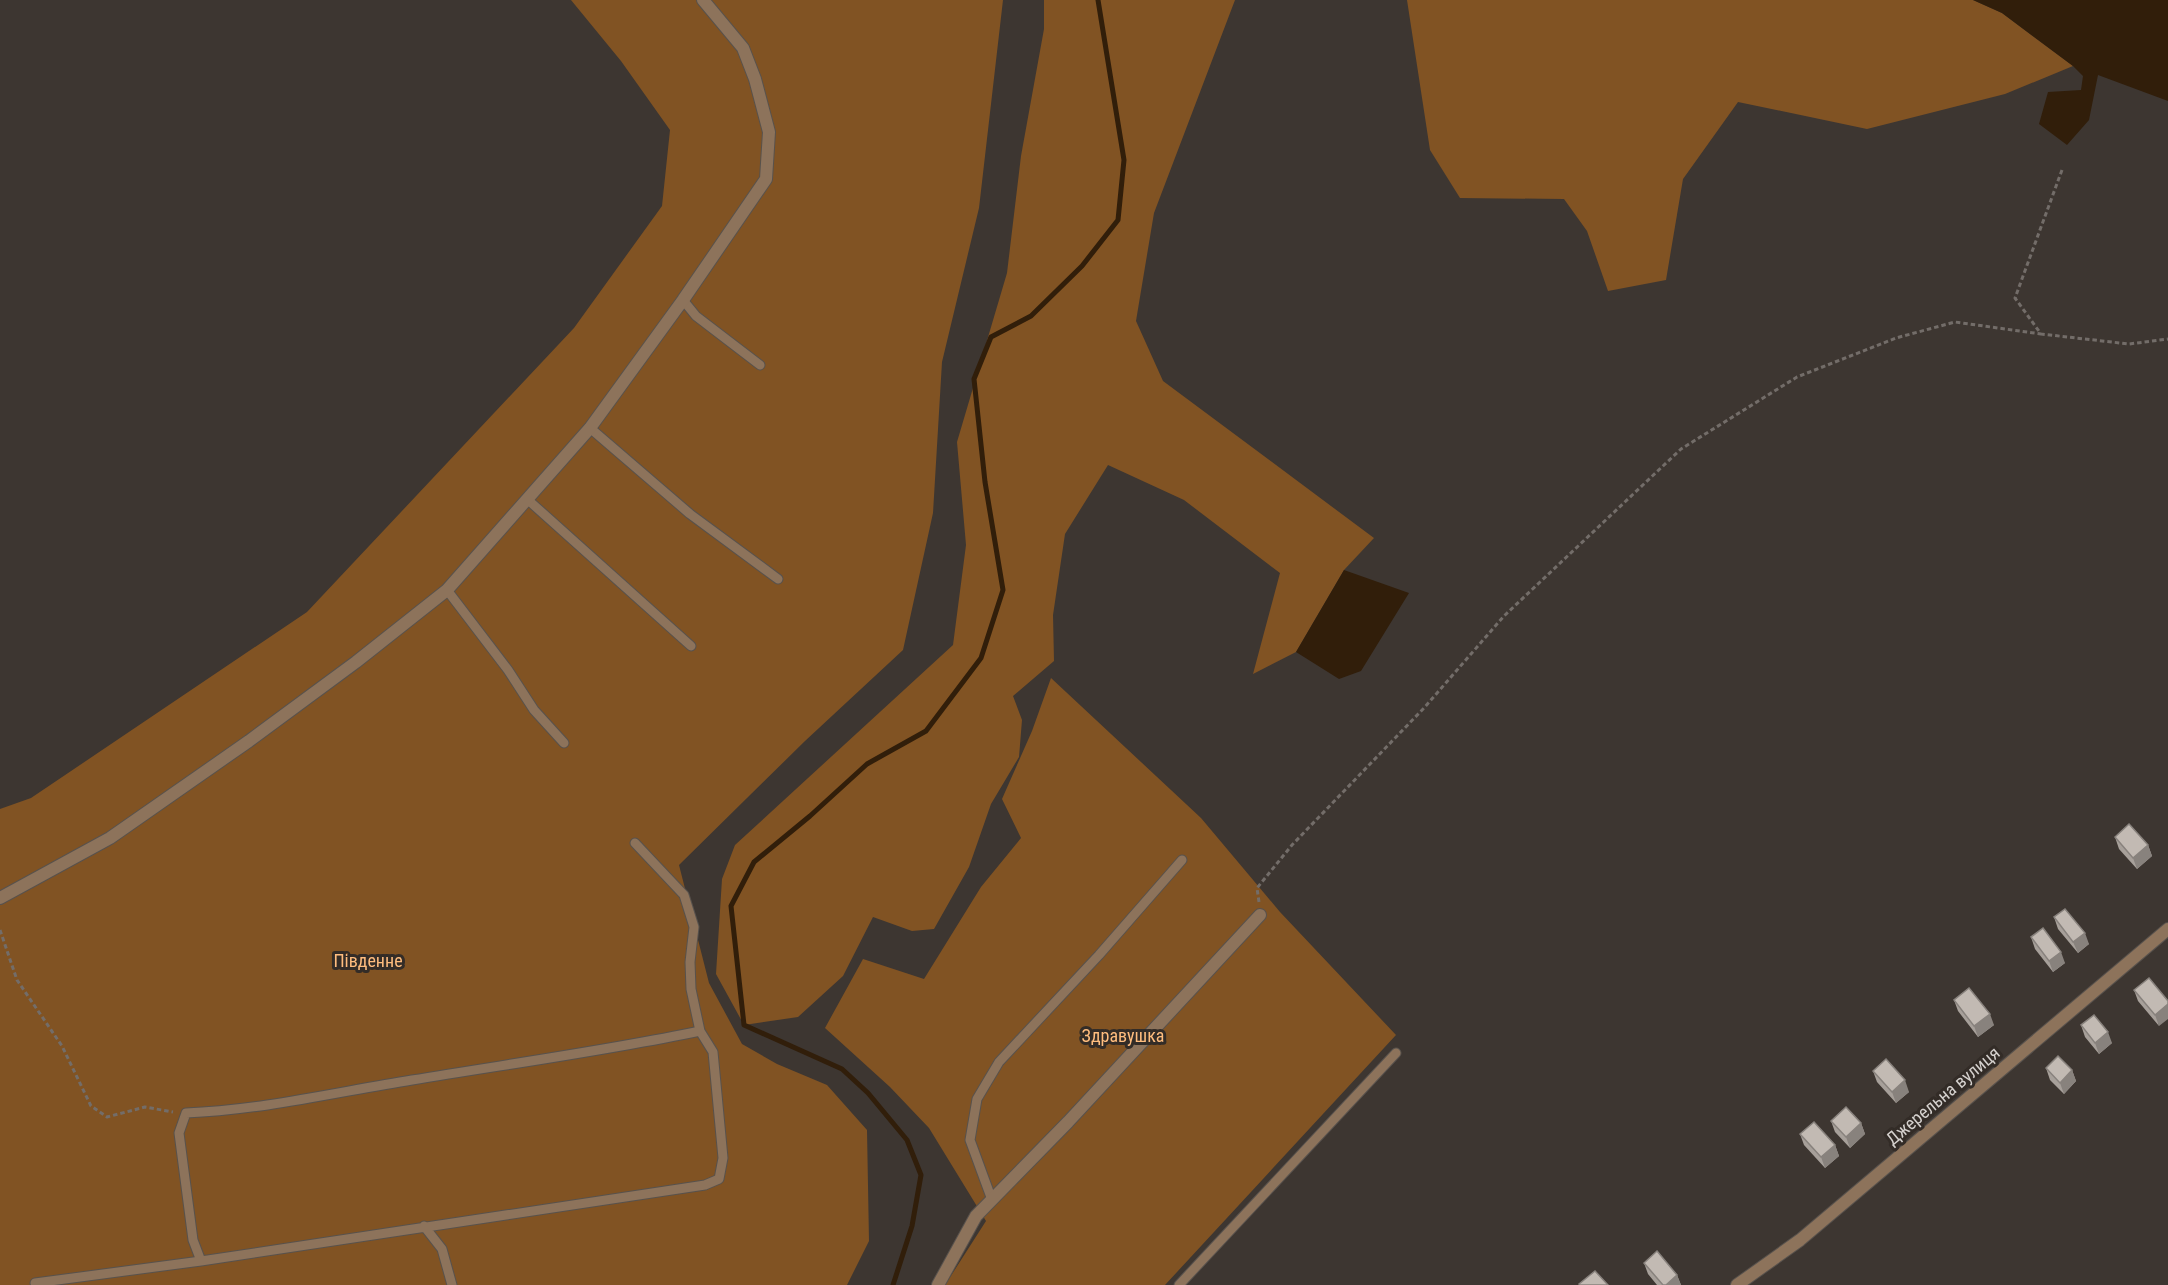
<svg xmlns="http://www.w3.org/2000/svg" width="2168" height="1285" font-family="'Roboto Condensed',sans-serif">
  <style>
    .green { fill: #815323 }
    .water { fill: #311e0a }
    .lines { fill: none; stroke-linecap: round; stroke-linejoin: round }
    .stream { stroke: #311e0a; stroke-width: 5 }
    .service-casing { stroke: #58524d; stroke-width: 11 }
    .minor-casing { stroke: #58524d; stroke-width: 14 }
    .tertiary-casing { stroke: #58524d; stroke-width: 14 }
    .path { stroke: #736d69; stroke-width: 3; stroke-dasharray: 4.5 3; stroke-linecap: butt }
    .service { stroke: #8d735b; stroke-width: 9 }
    .minor { stroke: #8d735b; stroke-width: 12 }
    .tertiary { stroke: #8d735b; stroke-width: 12 }
    .wall { fill: #a7a09a }
    .shaded-wall { fill: #88827d }
    .building { fill: #c2bab3; stroke: #88827d; stroke-width: 1.5 }
    .labels { text-anchor: middle; stroke-width: 6; stroke-linejoin: round; paint-order: stroke }
    .park-label { font-size: 18px; fill: #ffbd7e; stroke: #332c27 }
    .street-label { font-size: 18px; fill: #d5d1ce; stroke: #332c27 }
  </style>
  <rect width="100%" height="100%" fill="#3d3631"/>
  <!-- green -->
  <path class="green" d="M571,0h432l-24,208 -37,154 -9,151 -30,137 -98,91 -126,124 30,118 33,61 35,20 50,21 40,45 2,111 -22,44h-847v-476l31,-11 276,-186 267,-284 88,-122 8,-76 -49,-69z
    M1044,0h191l-81,213 -18,108 27,60 211,157 -30,32 -48,82 -43,22 27,-101 -96,-73 -76,-35 -43,69 -12,81 1,46 -41,35 9,24 -3,37 -28,47 -22,63 -35,62 -22,2 -39,-14 -30,59 -45,41 -54,8 -28,-51 6,-95 13,-34 218,-200 13,-100 -9,-103 50,-169 14,-117 23,-127z
    M1407,0h566l29,13 71,53 -68,28 -138,35 -129,-27 -55,77 -17,101 -58,11 -21,-60 -23,-32 -104,-1 -30,-48z
    M1051,678l150,140 79,94 116,123 -231,250h-220l41,-64 -57,-93 -39,-41 -65,-59 38,-69 61,20 57,-92 40,-49 -19,-39 30,-68z"/>
  <!-- water -->
  <path class="water" d="M1973,0h195v101l-70,-26 -9,45 -22,25 -28,-21 9,-32 33,-2 2,-14 -10,-10 -71,-53z
    M1344,570l65,23 -48,78 -22,8 -43,-27z"/>
  <g class="lines">
    <!-- stream -->
    <path class="stream" d="M893,1285l19,-59 9,-51 -14,-35 -39,-47 -26,-24 -98,-44 -13,-119 23,-44 56,-46 57,-52 59,-33 55,-73 22,-68 -18,-108 -11,-103 17,-42 40,-21 51,-50 36,-46 6,-60 -26,-160"/>
    <defs>
      <path id="service" d="M683,300l13,16 64,49
        M590,428l100,86 88,65
        M527,499l164,147
        M447,590l61,80 26,40 30,33
        M992,1200l-22,-60 7,-41 22,-37 100,-107 83,-95
        M424,1226l18,23 10,36
        M201,1261l-8,-21 -14,-107 7,-20c76,-3 151,-21 226,-33 96,-16 193,-29 288,-49
        M35,1283l166,-22 504,-76 14,-6 4,-21 -10,-106 -13,-21 -9,-42 -1,-27 4,-35 -10,-32 -49,-52
        M1179,1285l217,-232"/>
      <path id="minor" d="M0,898l110,-60 139,-97 107,-79 91,-72 143,-162 93,-128 83,-121 3,-47 -14,-53 -12,-31 -40,-48
        M938,1285l38,-69 92,-94 192,-207"/>
      <path id="tertiary" d="M1737,1285l63,-45 368,-311"/>
    </defs>
    <!-- service casing -->
    <use href="#service" class="service-casing"/>
    <!-- minor casing -->
    <use href="#minor" class="minor-casing"/>
    <!-- tertiary casing -->
    <use href="#tertiary" class="tertiary-casing"/>
    <!-- path -->
    <path class="path" d="M2062,170l-47,128 26,36 88,10 39,-5
      M1259,902l-2,-14 35,-43 132,-137 80,-92 177,-167 116,-72 99,-39 59,-16 86,12
      M0,930l17,50 45,66 29,60 16,11 38,-10 28,5"/>
    <!-- service -->
    <use href="#service" class="service"/>
    <!-- minor -->
    <use href="#minor" class="minor"/>
    <!-- tertiary -->
    <use href="#tertiary" class="tertiary"/>
  </g>
  <!-- wall -->
  <path class="wall" d="M2115,837l33,8 4,11 -15,13 -18,-20z
    M2054,917l35,27 -11,9 -20,-24z
    M2031,937l34,26 -12,9 -18,-23z
    M2149,978l10,48 -21,-25 -4,-11z
    M1954,1000l40,25 -16,12 -20,-26z
    M2081,1025l31,18 -13,11 -14,-17z
    M2046,1068l26,2 4,11 -12,13 -14,-14z
    M1873,1071l36,21 -13,11 -19,-21z
    M1831,1121l30,2 4,11 -15,14 -15,-16z
    M1800,1134l35,11 4,11 -14,12 -21,-23z
    M1644,1263l33,12 4,10h-24l-9,-11z"/>
  <!-- shaded-wall -->
  <path class="shaded-wall" d="M2148,845l4,11 -15,13 -4,-11z
    M2085,933l4,11 -11,9 -5,-11z
    M2061,952l4,11 -12,9 -4,-11z
    M2168,1004v15l-9,7 -4,-11z
    M1990,1014l4,11 -16,12 -4,-11z
    M2108,1032l4,11 -13,11 -4,-11z
    M2072,1070l4,11 -12,13 -4,-11z
    M1905,1080l4,12 -13,11 -4,-11z
    M1861,1123l4,11 -15,14 -4,-11z
    M1835,1145l4,11 -14,12 -4,-11z
    M1677,1275l4,10h-15z"/>
  <!-- building -->
  <path class="building" d="M2129,824l19,21 -15,13 -18,-21z
    M2065,909l20,24 -12,9 -19,-25z
    M2043,928l18,24 -12,9 -18,-24z
    M2149,978l19,23v3l-13,11 -21,-25z
    M1969,988l21,26 -16,12 -20,-26z
    M2094,1015l14,17 -13,11 -14,-18z
    M2058,1056l14,14 -12,13 -14,-15z
    M1886,1059l19,21 -13,12 -19,-21z
    M1846,1107l15,16 -15,14 -15,-16z
    M1814,1122l21,23 -14,12 -21,-23z
    M1657,1251l20,24 -11,10h-3l-19,-22z
    M1595,1271l13,14h-28l-1,-1z"/>
  <g class="labels">
    <!-- park labels -->
    <g class="park-label">
      <text x="368" y="967">Південне</text>
      <text x="1123" y="1042">Здравушка</text>
    </g>
    <!-- street labels -->
    <g class="street-label">
      <text transform="translate(1943 1096) rotate(-40)" y="6">Джерельна вулиця</text>
    </g>
  </g>
</svg>
